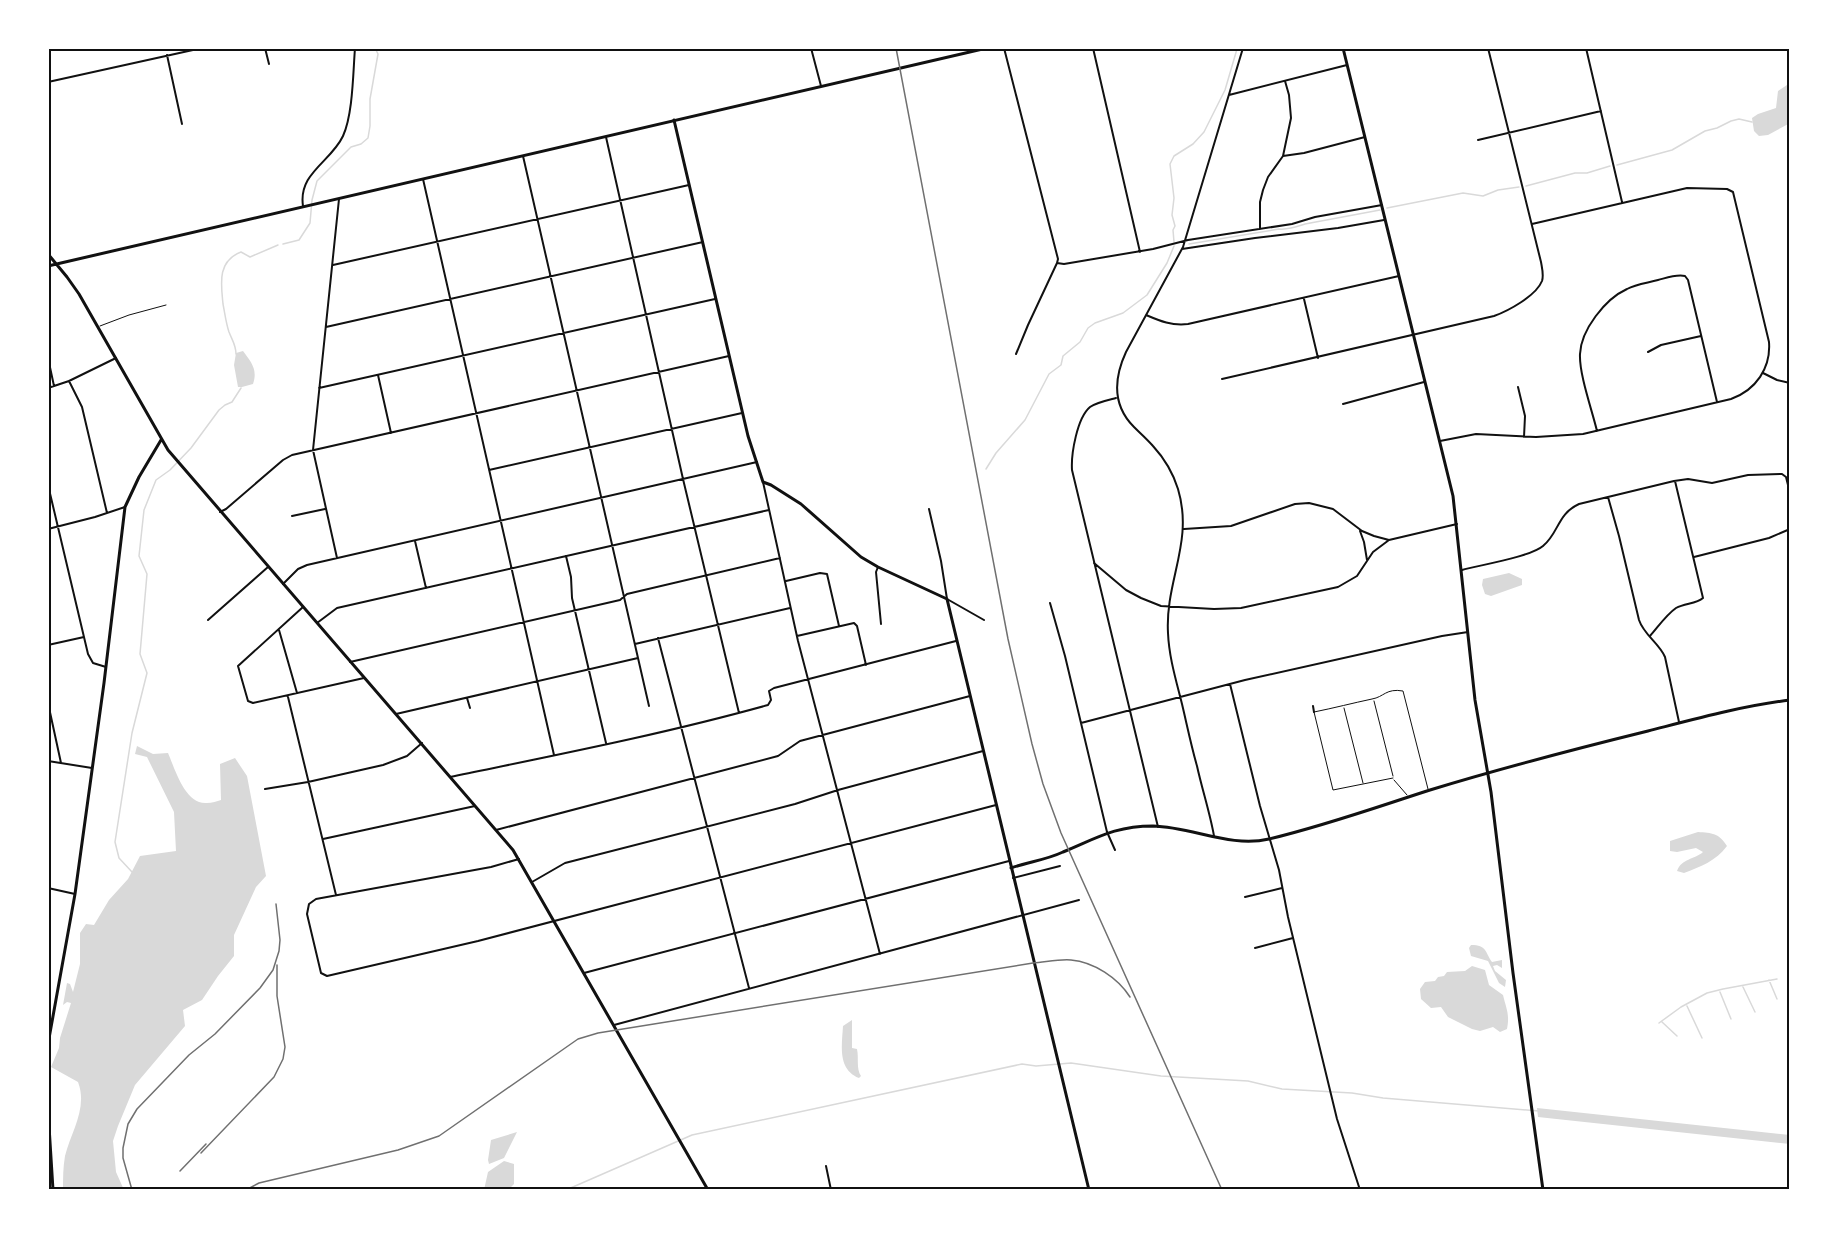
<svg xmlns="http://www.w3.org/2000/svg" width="1838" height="1238" font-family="'Sofia Sans Condensed',sans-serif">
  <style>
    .water { fill: #d9d9d9 }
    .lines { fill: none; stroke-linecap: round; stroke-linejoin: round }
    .stream { stroke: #d9d9d9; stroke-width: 1.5 }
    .service { stroke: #111; stroke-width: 1 }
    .minor { stroke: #111; stroke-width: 2 }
    .tertiary { stroke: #111; stroke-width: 3 }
    .secondary { stroke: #111; stroke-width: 3 }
    .rail { stroke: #707070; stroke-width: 1.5 }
    .neatline { fill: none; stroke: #111; stroke-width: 2 }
  </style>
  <rect width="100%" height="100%" fill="#fff"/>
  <!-- water -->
  <path class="water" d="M1790,83v40l-22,12 -9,1 -5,-5 -2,-13 6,-4 18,-6 2,-17z
    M243,351c8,11 15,18 10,33l-11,3h-4l-4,-22 2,-12z
    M1509,573l13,6v6l-31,11 -6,-2 -3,-9 1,-6z
    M137,746l16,8 15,-1c7,16 17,52 39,50 5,0 10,-2 14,-3l-1,-36 15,-6 12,18 19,100 -10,11 -22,48v21l-16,20 -16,24 -19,10 2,16 -50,59 -17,41 -5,15 3,31 8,18h-61c0,-11 0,-23 2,-34 6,-24 23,-48 13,-74l-27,-15 8,-19 1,-10 11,-35 -4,-1 -4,3 4,-22 3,1 3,8 7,-28v-31l6,-9 8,1 15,-25 19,-21 12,-23 36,-5 -2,-39 -27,-55 -12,-3z
    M1698,832c14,1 21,1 29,14 -11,15 -27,21 -43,27l-7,-2c5,-13 17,-11 26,-19l-7,-4 -19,4 -7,-1v-10z
    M1471,945c16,0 14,7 21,17l10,-2v8l-5,-3 -4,1 2,5 11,9 -1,7 -6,-4 -11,-22 -17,-5 -2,-8z
    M1472,966l13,4 4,15 14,10c3,13 7,19 4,34l-7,3 -7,-5 -13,4 -8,-2 -24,-12 -7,-10 -10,1 -10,-9 -1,-10 5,-7 10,-1 3,-4 6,-1 3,-4 18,-1z
    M852,1020v28l5,1c2,9 -1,20 4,27l-2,2c-22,-9 -17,-33 -16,-52z
    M1537,1108l253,27v9l-252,-27z
    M517,1132l-13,26 -15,6 -1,-4 3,-20z
    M504,1161l10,3v20l-6,6h-24l4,-18z"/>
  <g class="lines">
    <!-- stream -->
    <path class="stream" d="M1617,165l55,-15 33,-19 12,-3 14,-7 8,-2 13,3
      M1526,186l49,-13h12l23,-7
      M1387,208l76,-15 20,3 15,-6 21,-3
      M1174,242l-1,-12 2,-4 -3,-11 2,-17 -4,-34 4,-8 19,-12 11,-12 21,-42 12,-41
      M283,244l16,-4 11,-17 2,-23 5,-19 34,-34 10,-3 7,-6 2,-12v-27l8,-45 -3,-6
      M1189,244l90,-15c10,1 17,-2 26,-5l75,-14
      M236,354c0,-9 -4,-14 -7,-22 -3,-9 -4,-18 -6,-28 -2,-20 -6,-43 18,-52l9,5 28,-12
      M986,469l10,-16 29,-33 24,-46 12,-9 2,-9 17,-14 8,-14 7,-5 28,-10 24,-18 20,-32 7,-17
      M132,872l-13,-14 -4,-16 17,-109 15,-60 -7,-19 7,-80 -8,-18 5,-46 12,-30 14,-10 21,-22 28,-38 6,-5 7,-3 9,-14
      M1769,980l8,19
      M1743,987l12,25
      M1720,992l11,27
      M1687,1006l15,32
      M1662,1022l15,14
      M1659,1023l22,-16 26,-14 16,-4 54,-10
      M566,1190l126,-55 330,-71 14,2 35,-3 90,13 87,5 34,8 70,4 31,5 156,13"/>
    <!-- service -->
    <path class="service" d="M100,326l29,-11 37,-10
      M1374,701l19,75
      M1344,708l19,75
      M1393,778l-60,12 -19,-78c20,-4 39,-9 58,-13 12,-2 14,-11 31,-8l25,98
      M1394,780l13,15"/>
    <!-- minor -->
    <path class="minor" d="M265,48l4,16
      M811,48l10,38
      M1004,48l54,211 -1,4
      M1093,48l47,204
      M1586,48l36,154
      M167,55l15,69
      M48,82l154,-34
      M1229,95l118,-30
      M606,137l77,342 56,234
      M1478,140l123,-29
      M523,156l126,550
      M1283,156l21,-3 61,-16
      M423,179l131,576
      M303,206c-5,-33 28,-44 40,-70 10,-22 10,-63 12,-88
      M1260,229v-27l3,-12 5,-13 15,-21 8,-38 -2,-23 -4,-14
      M1182,249l73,-11 83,-10 46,-8
      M1057,263l7,1 89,-15 35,-9 104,-16 23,-7 67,-12
      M333,265l356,-80
      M1304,299l14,59
      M1146,315c14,6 26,11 42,9l211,-48
      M326,327l377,-85
      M1648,352l13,-7 40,-9
      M1016,354l12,-29 29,-62
      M48,358l6,28
      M1763,373l14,7 13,3
      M378,375l13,58
      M1222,379l272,-63c14,-5 42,-20 48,-35 2,-6 0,-13 -1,-19l-53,-214
      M69,381l13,26 25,106
      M1518,387l7,29 -1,21
      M48,388l21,-7 47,-23
      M319,388l396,-89
      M1116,398c-8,2 -19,4 -26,9 -13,11 -19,47 -18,63l86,357
      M1343,404l81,-22
      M1597,431c-5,-21 -18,-57 -17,-77 1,-24 25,-55 47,-65 9,-5 20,-6 31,-9 8,-2 18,-6 27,-4l3,4 29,122
      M1440,441l36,-7 60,3 47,-3 148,-35c25,-9 40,-31 38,-57l-36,-150 -6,-3 -40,-1 -155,36
      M489,470l253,-57
      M763,482l35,159 82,313
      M48,485l40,169 5,9 13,4
      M1608,497l11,39 20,84c5,15 20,23 26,37l14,65
      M929,509l12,52 6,38 37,21
      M220,512l6,-3 57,-49 9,-5 437,-99
      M292,516l33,-7
      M48,529l47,-12 30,-10
      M1184,529l47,-3 64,-22 14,-1 24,6 29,22 12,5 15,4
      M1360,531l4,11 3,18
      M415,541l11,47
      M566,556l5,21 1,21 34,145
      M1694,557l75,-19 21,-9
      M337,558l-24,-108 26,-251
      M1094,563l32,27 15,8 20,8 53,3 27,-1 97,-21 19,-11 16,-24 16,-12 68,-16
      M878,567l-2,5 5,52
      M1462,570c18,-5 68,-13 81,-24 16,-13 14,-32 36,-42l95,-23 14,-2 24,4 36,-8 34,-1 4,3 4,16
      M786,581l34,-8 7,1 12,52
      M283,584l15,-15 9,-4 450,-103
      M1050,603l15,53 42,176 8,18
      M303,607l-65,59 10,35 5,2 111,-25
      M208,620l60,-53
      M317,623l20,-15 432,-98
      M279,630l18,63
      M797,636l57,-13 3,3 9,39
      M1650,636c8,-9 16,-21 26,-28 9,-5 20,-4 27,-10l-28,-117
      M658,638l91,350
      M635,644l155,-36
      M48,645l36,-8
      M350,662l270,-62 7,-6 153,-36
      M1230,684l30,122 19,64 9,47 49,202 23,71
      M288,697l48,198
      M467,698l3,10
      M48,703l13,60
      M1313,706l1,6
      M396,714l242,-56
      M1081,723l164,-43 197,-44 26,-4
      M48,761l44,7
      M450,777c106,-22 214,-43 318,-72l3,-5 -2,-9 5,-3 182,-47
      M265,789l43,-7 75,-17 24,-9 15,-13
      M496,830l282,-74 22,-15 170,-45
      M1214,836c-4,-23 -12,-47 -17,-70 -6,-21 -10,-41 -15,-62 -6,-24 -13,-47 -14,-71 -3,-52 26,-91 10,-144 -5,-16 -14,-31 -25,-43 -6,-7 -13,-13 -19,-19 -22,-22 -20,-49 -8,-75l57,-105 60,-199
      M323,839l152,-33
      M519,859l-28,8 -175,32 -7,5 -2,10 14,59 6,3 151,-35 518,-136
      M1013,878l47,-12
      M532,882l33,-19 230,-59 43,-14 145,-39
      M48,888l27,6
      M1245,897l37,-9
      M1255,948l38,-10
      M584,973l425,-112
      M614,1025l465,-125
      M826,1166l5,24"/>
    <!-- tertiary -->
    <path class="tertiary" d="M674,120l74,316 15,46 8,3 30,19 60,53 17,10 69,32 142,591
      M1011,868c17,-6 35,-8 52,-16 34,-14 52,-26 90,-26 40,1 77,22 116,13 55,-13 108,-32 161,-49 72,-22 145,-41 218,-59 47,-12 94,-25 142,-31"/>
    <!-- secondary -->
    <path class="secondary" d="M1343,48l110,448 22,204 16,92 22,181 30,217
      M48,254l19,23 12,17 89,156 345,400 195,340
      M48,266l939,-218
      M48,1044l27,-150 29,-211 21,-176 14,-30 22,-37
      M48,1110l5,80"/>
    <!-- rail -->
    <path class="rail" d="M896,48l112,591 24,105 11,40 18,49 161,357
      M201,1153l73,-76 9,-18 2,-12 -8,-51v-31
      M180,1171l26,-27
      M132,1190l-9,-32v-10l5,-24 9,-15 52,-54 26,-21 45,-46 13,-18 6,-19 1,-11 -4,-36
      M246,1190l13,-7 139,-33 41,-14 139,-97 20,-6 435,-70c13,-1 26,-4 38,-3 23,2 47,18 59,37"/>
  </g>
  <!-- border -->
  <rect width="1838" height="1238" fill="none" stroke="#ffffff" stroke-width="99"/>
  <rect x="50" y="50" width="1738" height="1138" class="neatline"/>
</svg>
